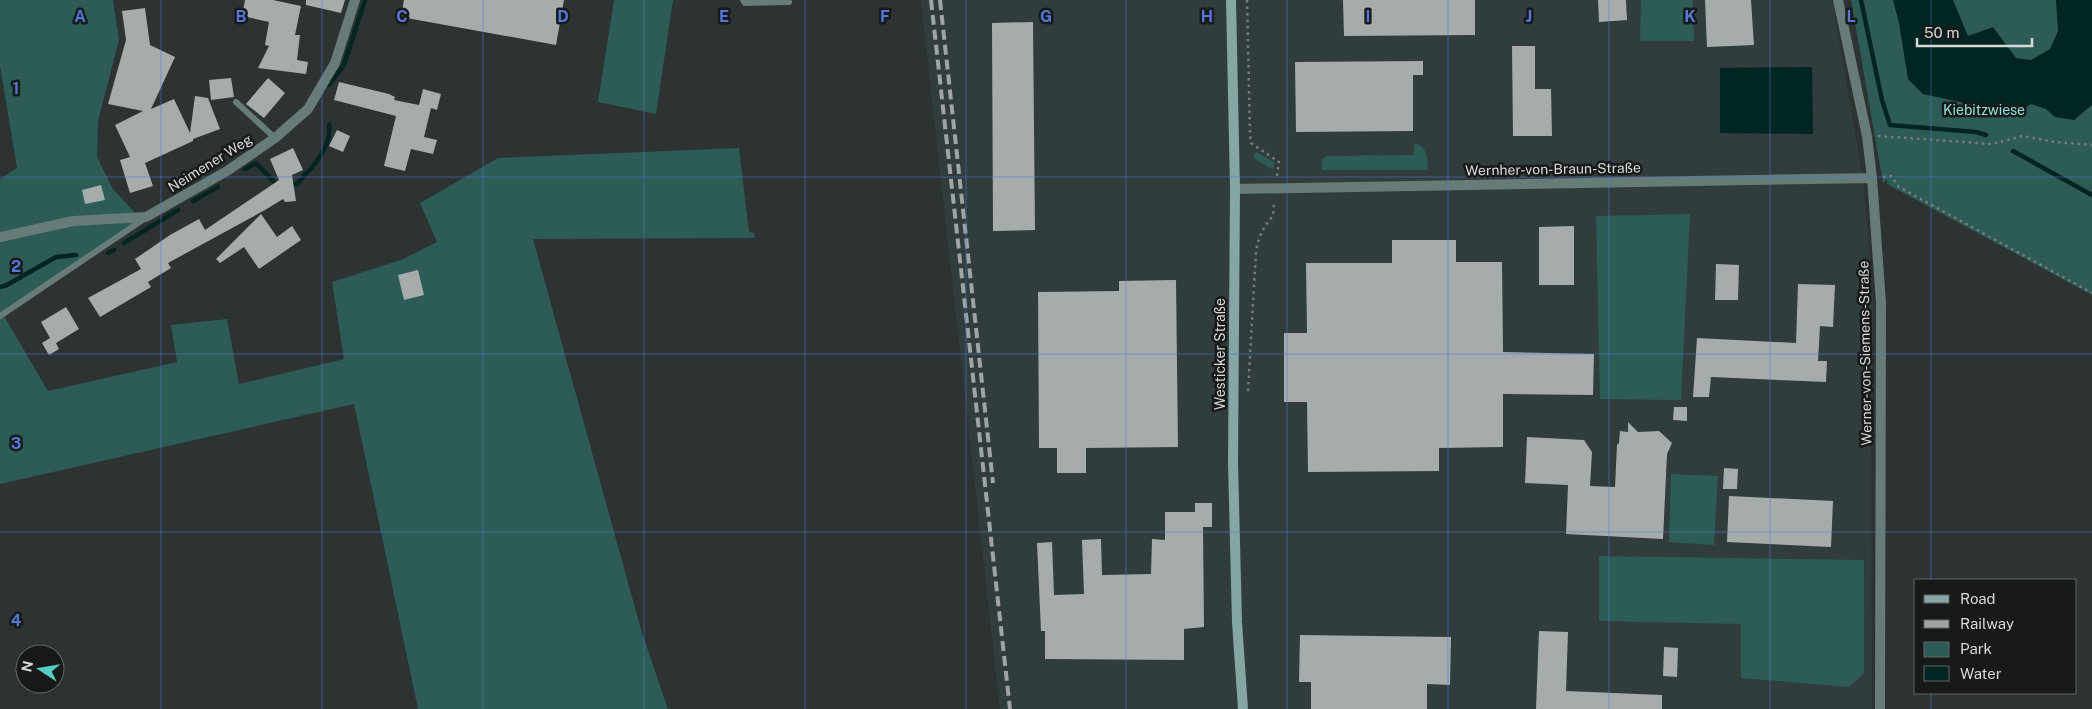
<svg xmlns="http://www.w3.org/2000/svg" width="2092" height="709" font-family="'Public Sans',sans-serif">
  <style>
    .built { fill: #303d3c }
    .green { fill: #2d5b56 }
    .water { fill: #002522 }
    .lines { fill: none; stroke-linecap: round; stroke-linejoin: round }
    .stream { stroke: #002522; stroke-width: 4.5 }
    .building { fill: #a6acac }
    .path { stroke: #787c7c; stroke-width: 2.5; stroke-dasharray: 2.5 4; stroke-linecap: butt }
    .service { stroke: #677c79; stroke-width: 6 }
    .minor { stroke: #677c79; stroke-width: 10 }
    .secondary { stroke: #85a6a2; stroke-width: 10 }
    .rail { stroke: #a0a4a3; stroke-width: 4; stroke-dasharray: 10 5; stroke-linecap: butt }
    .grid { fill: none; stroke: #5478d8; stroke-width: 1; stroke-opacity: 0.55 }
    .labels { text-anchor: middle; stroke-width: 5; stroke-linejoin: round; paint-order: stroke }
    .park-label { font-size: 14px; fill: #8ce2d9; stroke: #171a19 }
    .street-label { font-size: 14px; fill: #d5d9d8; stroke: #171a19 }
    .grid-label { font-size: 16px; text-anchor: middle; font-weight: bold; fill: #5478d8; stroke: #171a19; stroke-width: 5; stroke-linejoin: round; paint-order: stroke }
  </style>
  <rect width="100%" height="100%" fill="#2d3232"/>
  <!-- built -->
  <path class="built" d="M921,0h911l31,179 11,126 -3,94 1,310h-872z"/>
  <!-- green -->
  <path class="green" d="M0,0h113l6,40 -21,81 -1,36 16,32 24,26 -137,20v-56l17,-11 -17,-102z
    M614,0h59l-17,114 -58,-12z
    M1641,0h52l1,41h-54z
    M1851,0h241v295l-205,-111v-5l-4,4z
    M1414,143c13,3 14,15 14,27h-106v-10l4,-4 88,-1z
    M739,148l10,84 5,1 1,5 -222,1 109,394 26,76h-250l-64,-305 -354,80v-165l4,-3 44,75 129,-29 -6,-37 56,-6 12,65 105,-25 -12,-77 69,-22 36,-18 -17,-39 78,-45z
    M1256,152l18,10v8l-16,-9 -5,-5z
    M1690,214l-9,186 -81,-1 -4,-183z
    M143,220l-143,94v-74l74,-16z
    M1671,474l47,2 -4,69 -45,-3z
    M1599,556l265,4v113l-15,14 -108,-9v-54l-142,-3z"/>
  <!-- water -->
  <path class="water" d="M1893,0h60l15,36 25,-9 23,31 15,2 19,-11 8,-18 -2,-31h36v105l-18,15 -19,-3 -9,-8 -15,-5 -19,12 -25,-8 -64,-14 -15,-15 -9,-56z
    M1812,67l1,67 -93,-1v-65z"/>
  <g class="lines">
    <!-- stream -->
    <path class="stream" d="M1861,0l21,100 8,25 86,7 10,3
      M329,85l15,-20 21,-65
      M2013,151l79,44
      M245,169l11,-6 20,21h3
      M289,184h8c14,-16 35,-35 32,-59
      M193,201l25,-14
      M124,243l54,-33
      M108,253l6,-3
      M0,287l7,-2 49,-28 20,-2"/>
  </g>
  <!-- building -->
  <path class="building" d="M245,0h28l28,6 -6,29h5l-3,25 11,2 -2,12 -48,-6 11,-22 -4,-1 4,-23 -27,-6z
    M306,0h39l-4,13 -35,-8z
    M404,0h160l-8,45 -155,-28z
    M1343,0h132v35l-131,1z
    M1598,0h28l1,20 -28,2z
    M1705,0h46l3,45 -47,2z
    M145,8l5,37 25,12 -24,52 23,-10 16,34 5,-37 13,2 12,31 -27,10v2l-48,22 8,23 -23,7 -10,-33 10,-3 -15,-32 28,-14 -35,-7 18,-64 -4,-29z
    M1033,22l2,208 -42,1 -1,-208z
    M1512,46h23v43h16l1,47h-39z
    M1423,61v14h-10v56l-117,1 -1,-70z
    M231,78l3,19 -23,3 -2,-20z
    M268,78l17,15 -21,25 -18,-14z
    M339,82l50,12 6,3 -1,3 25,5 4,-16 18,5 -4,16 -6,-2 -7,29 13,3 -4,14 -22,-5 -6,22 -21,-5 12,-50 -62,-16z
    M337,130l13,6 -7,16 -14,-6z
    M293,148l10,22 -11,5 4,26 -11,1 -2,-3 -18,11 -97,53 3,5 -23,14 3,5 -51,30 -12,-19 53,-29 -6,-10 35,-24 29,-16 6,11 74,-50 -9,-21z
    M101,185l4,15 -20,4 -3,-14z
    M261,214l16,23 15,-11 9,14 -42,29 -15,-22 -24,16 -4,-4z
    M1574,226v59h-35v-58z
    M1392,240h64v22h46l1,90 91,2 -1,41 -90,-1v53l-64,1v23l-131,1 -1,-70h-23v-69h23l-1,-70h86z
    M1716,264l23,1 -1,35h-23z
    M418,270l6,25 -20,5 -6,-25z
    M1176,280l2,167 -92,1v25h-29v-25h-18l-1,-156 81,-1v-10z
    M1798,284l37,1 -2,42 -13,-1 -2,35h9l-1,21 -115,-5 -2,20h-16l4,-59 99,5z
    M66,307l13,22 -23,14 3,6 -10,6 -7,-12 8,-5 -9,-16z
    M1674,407h13v14l-14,-1z
    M1628,422l10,10 21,-1 13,12 -5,11 -4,85 -97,-5 2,-49 -43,-2 2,-46 57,3 8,12 -2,34 25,1 2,-42 2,-2 1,-12 8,1z
    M1724,468l14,1 -1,20h-14z
    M1729,496l104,5 -2,46 -104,-5z
    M1195,503h17v24h-9l1,100 -20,2v31l-139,-1v-28h-4l-4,-88 15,-1 2,53 30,-1 -2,-54 19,-1 1,36 49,-1 1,-35 13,1v-28h30z
    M1539,631l29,1 -2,59 96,4v14h-126z
    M1300,635l151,2 -1,48 -23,-1v25h-116v-27h-12z
    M1664,647l14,1 -1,29 -14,-1z"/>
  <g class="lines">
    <!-- path -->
    <path class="path" d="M1247,0l3,134 1,9 28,19 -2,14
      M1878,136l114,8 31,-8 31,6 38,3
      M1883,177l8,-1 8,11 193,106
      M1248,391l8,-140c3,-15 7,-24 17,-35l1,-15"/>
    <!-- service -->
    <path class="service" d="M743,0l2,3 44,-1
      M236,102l39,36
      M0,316l144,-97"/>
    <!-- minor -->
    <path class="minor" d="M1838,0l29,136 5,42 9,125 -1,406
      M1235,189l637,-11
      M0,237l73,-16 73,-4 81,-46 48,-33 33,-29 27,-46 20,-63"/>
    <!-- secondary -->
    <path class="secondary" d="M1231,0l4,189 -2,274 4,159 6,87"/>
    <!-- rail -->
    <path class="rail" d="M931,0l79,709
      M940,0l53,483"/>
  </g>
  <!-- grid -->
  <path class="grid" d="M161,0v709M322,0v709M483,0v709M644,0v709M805,0v709M966,0v709M1126,0v709M1287,0v709M1448,0v709M1609,0v709M1770,0v709M1931,0v580M0,177h2092M0,354h2092M0,532h2092M1931,693v16"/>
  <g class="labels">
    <!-- park labels -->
    <g class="park-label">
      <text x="1984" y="115">Kiebitzwiese</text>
    </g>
    <!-- street labels -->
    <g class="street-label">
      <text transform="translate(210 163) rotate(-32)" y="5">Neimener Weg</text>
      <text transform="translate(1553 169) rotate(-1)" y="5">Wernher-von-Braun-Straße</text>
      <text transform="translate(1865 353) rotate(-91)" y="5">Werner-von-Siemens-Straße</text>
      <text transform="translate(1220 354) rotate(-90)" y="5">Westicker Straße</text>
    </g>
  </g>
  <g class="grid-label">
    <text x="80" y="22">A</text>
    <text x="241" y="22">B</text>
    <text x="402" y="22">C</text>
    <text x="563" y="22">D</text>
    <text x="724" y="22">E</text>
    <text x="885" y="22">F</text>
    <text x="1046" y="22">G</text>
    <text x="1207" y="22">H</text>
    <text x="1368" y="22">I</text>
    <text x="1529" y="22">J</text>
    <text x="1690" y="22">K</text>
    <text x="1851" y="22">L</text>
    <text x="16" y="94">1</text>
    <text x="16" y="272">2</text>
    <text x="16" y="449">3</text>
    <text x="16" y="626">4</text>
  </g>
  <!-- legend -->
  <rect x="1914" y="579" width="162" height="115" fill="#171a19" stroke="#636665"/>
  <rect x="1924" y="595" width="25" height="8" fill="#85a6a2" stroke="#636665"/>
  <text x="1960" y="604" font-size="15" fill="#d5d9d8">Road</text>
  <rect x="1924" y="620" width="25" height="8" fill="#a0a4a3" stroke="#636665"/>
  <text x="1960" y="629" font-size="15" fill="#d5d9d8">Railway</text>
  <rect x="1924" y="642" width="25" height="15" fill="#2d5b56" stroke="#636665"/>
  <text x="1960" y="654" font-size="15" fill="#d5d9d8">Park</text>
  <rect x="1924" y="666" width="25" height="15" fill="#002522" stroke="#636665"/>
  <text x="1960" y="679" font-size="15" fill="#d5d9d8">Water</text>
  <!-- north arrow -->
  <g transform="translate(40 669) rotate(282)"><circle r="24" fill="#171a19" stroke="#636665"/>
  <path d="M0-4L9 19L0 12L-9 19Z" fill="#56cec3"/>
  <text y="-8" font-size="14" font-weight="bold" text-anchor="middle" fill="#d5d9d8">N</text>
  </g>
  <!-- scale -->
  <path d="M1917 38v8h115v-8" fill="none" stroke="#d5d9d8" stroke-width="2.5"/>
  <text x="1924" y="38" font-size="15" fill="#d5d9d8" stroke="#171a19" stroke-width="4" paint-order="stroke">50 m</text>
</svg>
